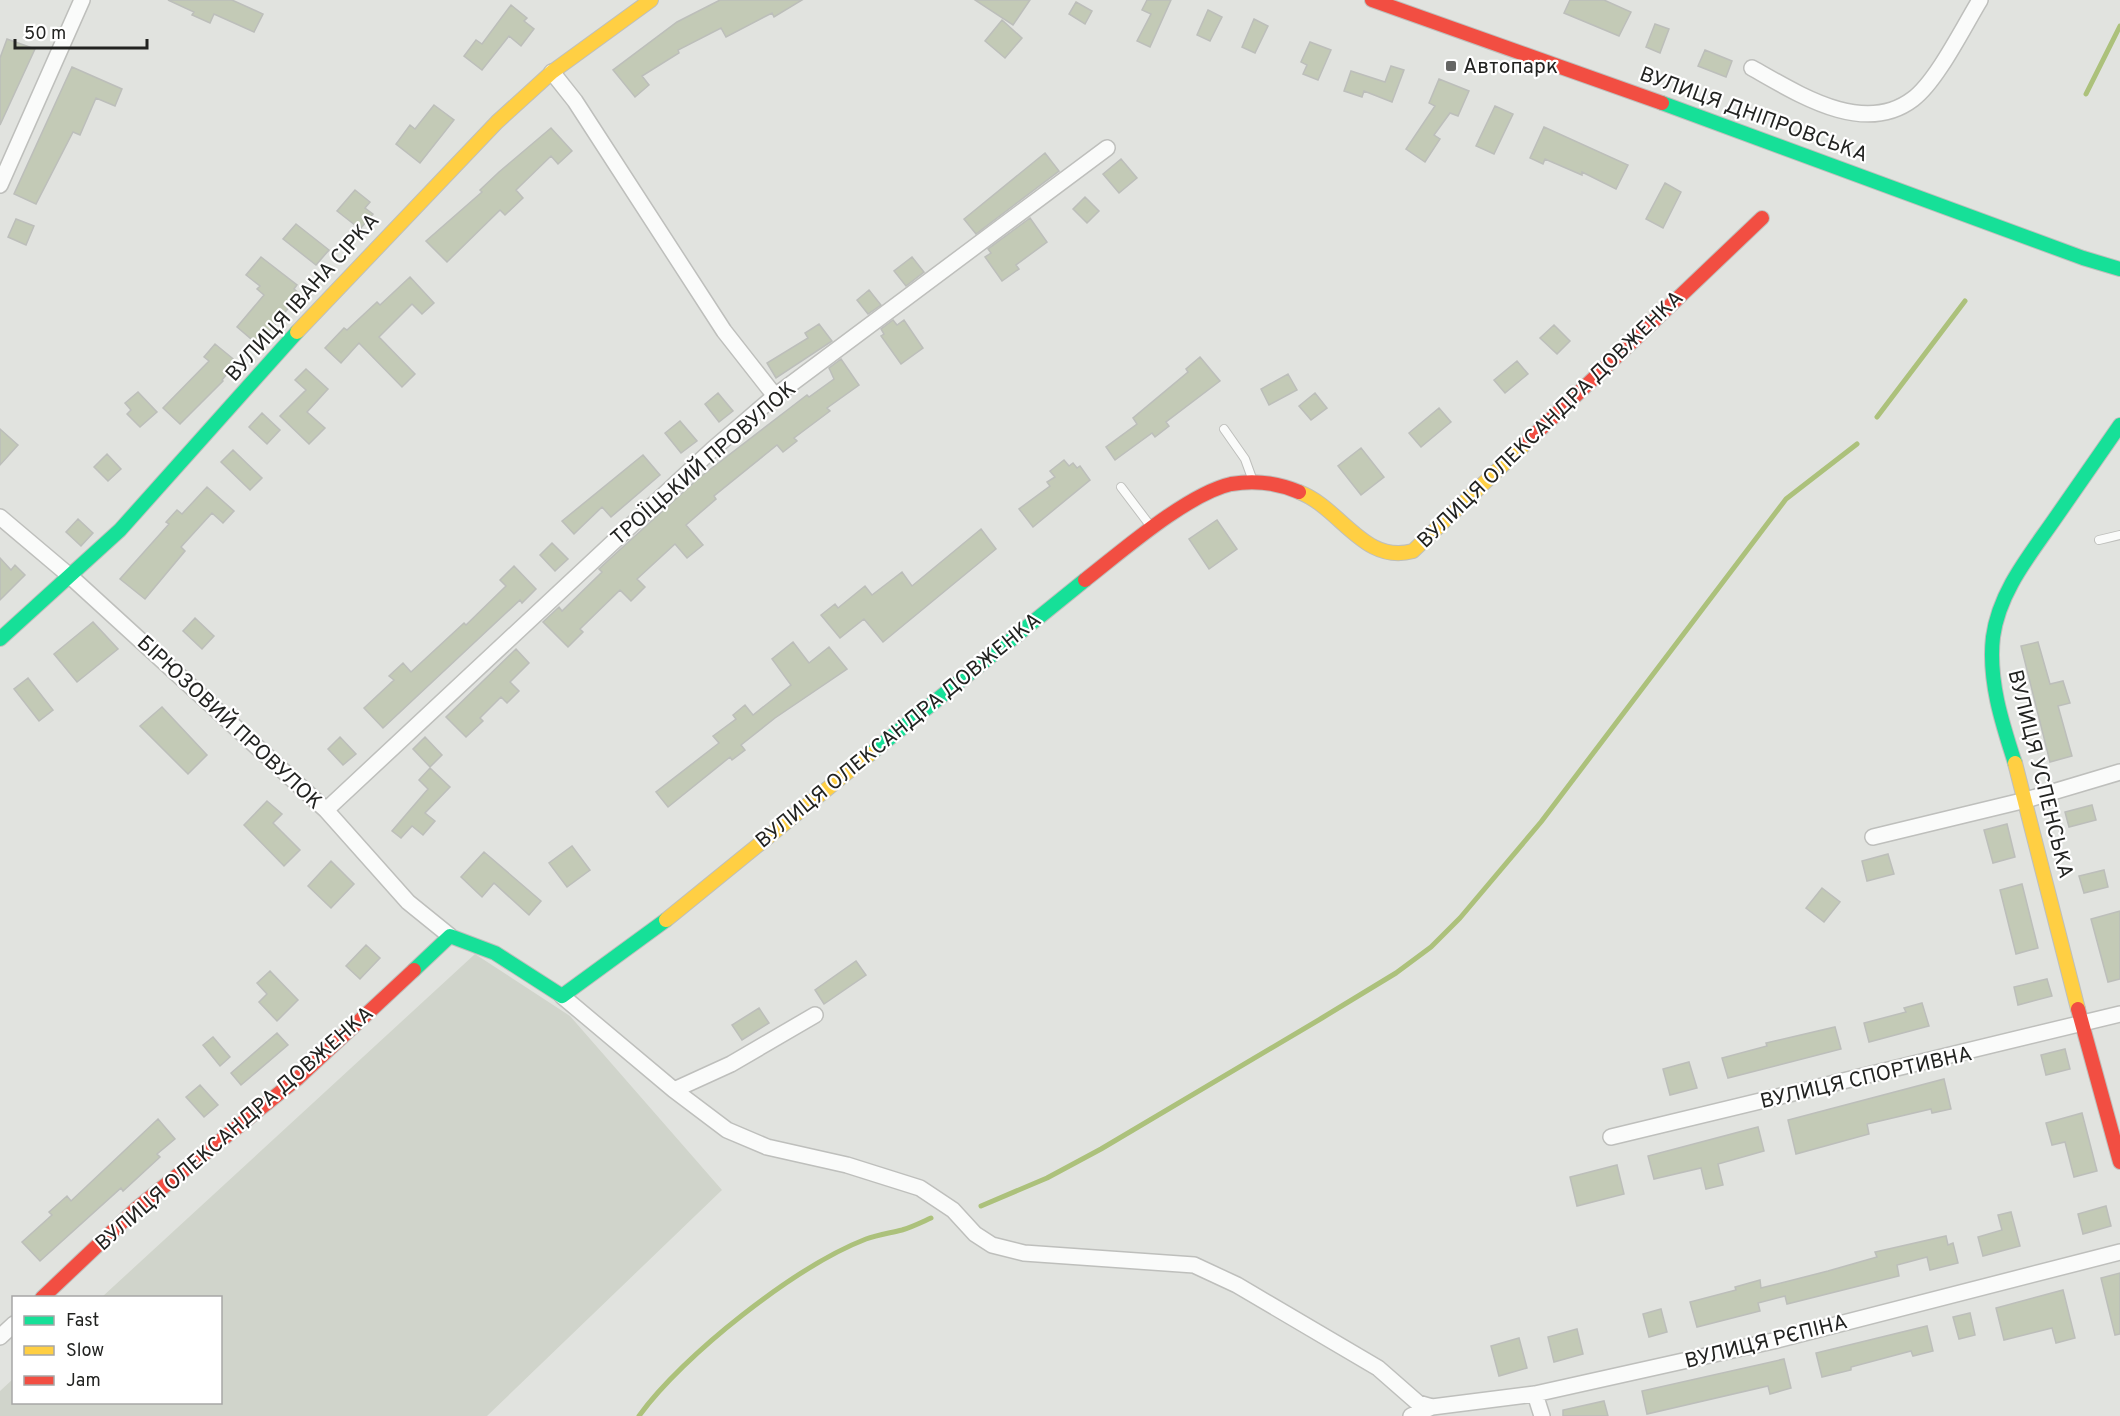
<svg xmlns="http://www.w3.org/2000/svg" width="2120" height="1416" font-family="Overpass,sans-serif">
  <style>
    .built { fill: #d0d4cb }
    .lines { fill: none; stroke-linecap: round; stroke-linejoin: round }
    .stream { stroke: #acc17b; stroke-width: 5 }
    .building { fill: #c3cab6; stroke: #bcbeba; stroke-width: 1.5 }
    .lane-casing { stroke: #bebfbc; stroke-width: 10 }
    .street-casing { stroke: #bebfbc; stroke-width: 18 }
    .fast-casing { stroke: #bebfbc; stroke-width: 16 }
    .slow-casing { stroke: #bebfbc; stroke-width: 16 }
    .jam-casing { stroke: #bebfbc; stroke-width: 16 }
    .lane { stroke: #fafbfa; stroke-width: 8 }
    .street { stroke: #fafbfa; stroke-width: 15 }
    .fast { stroke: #16e098; stroke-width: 14 }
    .slow { stroke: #ffcf43; stroke-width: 14 }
    .jam { stroke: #f24e42; stroke-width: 14 }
    .poi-dot { fill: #656664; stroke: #fff; stroke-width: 2 }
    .labels { text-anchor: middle; stroke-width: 4.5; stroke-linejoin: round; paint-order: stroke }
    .poi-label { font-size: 21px; fill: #222321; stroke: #fff; text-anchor: start }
    .street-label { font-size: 21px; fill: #222321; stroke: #fff }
  </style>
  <rect width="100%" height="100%" fill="#e1e3df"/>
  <!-- built -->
  <path class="built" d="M475,954l95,62 152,174 -235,226h-487v-25l13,-12 1,23h206v-104l-118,-1z"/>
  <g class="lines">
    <!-- stream -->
    <path class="stream" d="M2086,94l34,-68
      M1877,417l88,-116
      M981,1206l66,-28 54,-29 221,-131 74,-45 35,-26 29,-29 81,-96 245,-323 71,-55
      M639,1416c44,-61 157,-150 227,-177 11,-4 24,-6 36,-9 10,-3 20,-8 29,-12"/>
  </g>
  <!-- building -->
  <path class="building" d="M168,0h64l31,14 -9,18 -40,-18 -4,9 -18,-8 2,-3z
    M720,0h82l-28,17 -2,-4 -46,24 -5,-9 -43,22 1,3 -37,23 7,9 -14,12 -22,-27 64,-48z
    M975,0h55l-17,25z
    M1147,0h24l-21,47 -13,-6 14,-27 -9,-4z
    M1570,0h34l27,12 -12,24 -55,-23z
    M1076,2l16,9 -7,13 -16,-10z
    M511,5l16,13 -3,3 10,8 -13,17 -12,-10 -27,34 -18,-14 12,-16 6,4z
    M1208,10l14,7 -12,24 -13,-6z
    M1254,19l14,7 -13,27 -13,-6z
    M1002,20l20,18 -17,20 -20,-17z
    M1655,24l14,5 -9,24 -14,-6z
    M7,39l28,10 -35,76v-67z
    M1310,42l21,8 -13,30 -15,-6 4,-9 -6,-3z
    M1705,50l27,11 -6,16 -28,-11z
    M1391,66l13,4 -12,32 -28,-11 -2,6 -18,-6 7,-20 34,11z
    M72,67l50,22 -7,17 -19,-8 -16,37 -7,-3 -37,72 -22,-10z
    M1439,79l30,12 -11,25 -8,-3 -16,22 6,4 -15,23 -19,-13 29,-43 -6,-3z
    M434,105l20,15 -34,43 -24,-19 14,-19 5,4z
    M1495,106l18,8 -19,40 -18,-8z
    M1544,127l84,38 -12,24 -34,-17v3l-37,-16 -2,5 -13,-6z
    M551,128l21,23 -14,13 -7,-8 -35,34 7,8 -18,17 -5,-5 -53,52 -21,-21 56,-49 -2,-2 19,-18z
    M1045,153l14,18 -83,63 -12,-15z
    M1121,159l16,19 -18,15 -16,-19z
    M1665,183l16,9 -18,36 -17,-9z
    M355,190l15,12 -5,6 8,6 -13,15 -23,-18z
    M1085,197l14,14 -12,12 -14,-14z
    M1030,218l17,24 -31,23 3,4 -17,12 -17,-24 6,-4 -3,-4z
    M16,219l18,7 -8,19 -18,-8z
    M296,224l33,26 -13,15 -33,-26z
    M261,257l36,28 -3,4 6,5 -42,51 -21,-18 27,-32 -7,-6 3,-3 -14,-11z
    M912,257l12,15 -18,14 -12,-15z
    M410,277l24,26 -12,11 -10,-10 -33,33 36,37 -13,13 -43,-44 -18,20 -16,-15 19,-20 3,2 30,-28 3,3z
    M869,290l12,15 -13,9 -11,-14z
    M893,320l4,5 7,-5 19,28 -22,16 -20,-28 3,-2 -3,-5z
    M819,324l13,17 -56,37 -9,-15 41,-25 -3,-5z
    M1554,325l16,16 -13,13 -17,-16z
    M215,344l22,18 -15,18 1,1 -43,43 -17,-16 46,-47 -5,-4z
    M1200,357l20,24 -54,41 3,4 -14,11 -3,-4 -37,27 -9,-13 31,-23 -4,-6 55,-46 -2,-3z
    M841,359l18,26 -32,23 3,3 -36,27 3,3 -14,11 -6,-7 -63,51 2,3 -30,26 17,20 -16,13 -12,-14 -38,35 8,8 -14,14 -11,-11 -40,39 3,3 -15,15 -25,-25 16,-15 3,4 40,-39 -3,-3 14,-13 86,-78 91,-70 17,-13 2,2 25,-18 -5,-11z
    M1517,361l11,13 -23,19 -11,-13z
    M306,369l22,20 -21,23 18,16 -16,16 -29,-28 26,-26 -11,-10z
    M1288,374l9,16 -28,15 -8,-16z
    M138,392l19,20 -17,15 -13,-13 4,-4 -6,-7z
    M718,393l15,18 -14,11 -14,-18z
    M1315,393l12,15 -16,12 -12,-14z
    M1439,408l12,14 -30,25 -12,-14z
    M262,413l18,17 -13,14 -18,-17z
    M680,421l17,20 -16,12 -16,-20z
    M0,429l18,16 -18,20z
    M1361,448l23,29 -23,18 -23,-29z
    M233,450l29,28 -12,12 -29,-28z
    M107,454l14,15 -13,12 -14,-14z
    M643,455l17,20 -49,42 -9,-10 -28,27 -12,-13z
    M1064,460l5,6 4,-3 4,5 3,-2 10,14 -57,47 -14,-18 31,-23 -3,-4 8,-5 -5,-6z
    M207,487l27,24 -11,12 -11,-10 -31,34 4,4 -40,48 -25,-20 49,-55 -3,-2 11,-12 5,4z
    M78,519l15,14 -12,13 -15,-14z
    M1217,520l20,29 -28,20 -20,-30z
    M981,529l15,20 -113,93 -19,-23 -24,19 -19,-23 14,-11 3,4 27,-22 7,9 30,-23 10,14z
    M552,543l16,16 -13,12 -15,-16z
    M0,558l11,12 4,-5 10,10 -25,25z
    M514,566l22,23 -14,14 -2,-3 -137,128 -19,-20 30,-28 -5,-4 14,-13 8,9 53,-49 2,2 40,-39 -6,-6z
    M195,618l19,18 -12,13 -19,-18z
    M93,622l25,27 -41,33 -23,-28z
    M793,642l16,21 20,-16 18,22 -72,49 -34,27 4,5 -13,10 -2,-3 -62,50 -12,-15 63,-49 -6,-7 23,-17 -3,-4 12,-10 8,10 38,-30 -19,-26z
    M2038,642l12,42 13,-3 7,22 -12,3 14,50 -22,6 -29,-116z
    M516,649l13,14 -19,19 9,9 -12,12 -6,-6 -21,21 3,3 -17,16 -20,-20z
    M28,678l25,32 -14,11 -25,-32z
    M162,707l45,48 -19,19 -48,-48z
    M340,737l16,17 -13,11 -15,-16z
    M425,737l17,18 -12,12 -17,-18z
    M430,768l20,19 -25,26 10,8 -12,14 -11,-9 -11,12 -9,-7 36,-42 -9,-9z
    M267,801l15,13 -9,9 27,27 -16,16 -40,-41z
    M2092,805l4,15 -27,7 -4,-15z
    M2007,824l8,33 -22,6 -9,-33z
    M572,846l18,24 -23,17 -18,-24z
    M484,852l57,49 -12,14 -35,-32 -12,14 -21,-20z
    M1888,854l6,20 -27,7 -5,-20z
    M331,861l23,23 -23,24 -23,-22z
    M2104,870l4,17 -24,6 -5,-17z
    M2022,884l16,64 -22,6 -16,-64z
    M1822,888l18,14 -16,20 -18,-14z
    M2120,911v68l-12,3 -17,-63z
    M366,945l14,13 -20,21 -14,-13z
    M856,961l10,14 -42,29 -9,-14z
    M270,971l28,29 -21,21 -18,-19 8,-8 -10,-11z
    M2047,979l5,17 -34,9 -4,-18z
    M1922,1003l7,23 -60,16 -5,-19 42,-11 -2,-4z
    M759,1008l10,15 -27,17 -10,-15z
    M1835,1027l6,22 -113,29 -6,-20 45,-12 -1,-3z
    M277,1033l11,12 -47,40 -10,-12z
    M213,1037l17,20 -10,9 -17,-21z
    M2065,1049l5,20 -24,6 -5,-20z
    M1689,1062l8,26 -27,7 -7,-26z
    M1944,1079l7,30 -19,4 -1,-4 -64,15 2,10 -73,20 -8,-34z
    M200,1085l18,20 -14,12 -18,-20z
    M2082,1113l15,58 -23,6 -9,-35 -13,3 -6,-22z
    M158,1119l17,20 -18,15 3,3 -37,34 -2,-3 -81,73 -18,-19 30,-27 -3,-3 18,-16 4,5z
    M1758,1127l6,24 -46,13 5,21 -17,4 -5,-21 -47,11 -6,-23z
    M1617,1165l7,29 -47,12 -7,-29z
    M2106,1206l5,20 -28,8 -5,-20z
    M2011,1212l9,34 -37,10 -5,-19 24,-7 -4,-15z
    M1946,1236l2,9 5,-2 5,20 -28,7 -3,-13 -30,8 2,11 -112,28 -2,-8 -27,7 2,8 -63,16 -7,-25 46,-12 -1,-3 25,-7 1,8 67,-17 49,-14 -2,-5z
    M2120,1273v61l-5,1 -14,-57z
    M2063,1290l12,48 -19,5 -4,-15 -48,12 -8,-32z
    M1661,1309l6,23 -18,5 -6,-23z
    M1970,1313l5,22 -16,4 -6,-22z
    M1927,1326l6,25 -20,5 -2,-5 -60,16v3l-29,7 -6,-24z
    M1577,1329l6,25 -29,8 -6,-25z
    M1519,1338l8,30 -28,8 -8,-30z
    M1784,1359l7,29 -21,6 -2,-8 -121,28 -5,-23z
    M1604,1401l4,15h-45v-6z"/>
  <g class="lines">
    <defs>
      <path id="lane" d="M1224,429l21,30 8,22
        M1121,487l31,41
        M2099,540l21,-5"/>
      <path id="street" d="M1752,68c45,25 111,69 161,31 24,-18 51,-73 67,-99
        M552,72l23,29 149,230 51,65
        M0,185l82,-185
        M0,517l71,60 255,233 82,92 42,34
        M326,810l387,-361 62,-53 332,-248
        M1873,837l153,-37 94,-28
        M562,996l112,94 53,40 40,17 80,18 73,23 33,22 22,24 17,11 32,8 170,12 43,20 141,83 40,35 14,4
        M674,1090l57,-26 84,-49
        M1611,1137l509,-123
        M0,1337l14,-13
        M1535,1394l7,22
        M1411,1416l21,-9 103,-13 238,-53 347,-89"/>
      <path id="fast" d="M1662,103l421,155 37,11
        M0,639l120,-109 177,-198
        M870,754l215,-174
        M2015,763c-13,-40 -27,-83 -22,-126 6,-45 36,-81 61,-117 22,-32 44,-63 66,-95
        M414,970l36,-34 45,17 67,43 104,-76"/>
      <path id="slow" d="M297,332l200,-210 55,-50 99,-72
        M1299,492c42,16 65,73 114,59l115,-110
        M2015,763l63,246
        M666,920l204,-166"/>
      <path id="jam" d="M1372,0l290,103
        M1528,441l234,-223
        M1085,580c36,-28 102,-86 146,-96 24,-4 47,-1 68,8
        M2078,1009l42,153
        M42,1298l94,-89 162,-131 116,-108"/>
    </defs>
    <!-- lane casing -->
    <use href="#lane" class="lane-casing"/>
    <!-- street casing -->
    <use href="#street" class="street-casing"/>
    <!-- fast casing -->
    <use href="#fast" class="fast-casing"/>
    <!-- slow casing -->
    <use href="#slow" class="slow-casing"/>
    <!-- jam casing -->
    <use href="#jam" class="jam-casing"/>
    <!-- lane -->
    <use href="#lane" class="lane"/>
    <!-- street -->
    <use href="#street" class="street"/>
    <!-- fast -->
    <use href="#fast" class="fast"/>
    <!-- slow -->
    <use href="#slow" class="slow"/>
    <!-- jam -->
    <use href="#jam" class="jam"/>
  </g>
  <!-- markers -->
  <rect class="poi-dot" x="1445" y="60" width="12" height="12" rx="3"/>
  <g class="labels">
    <!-- poi labels -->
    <g class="poi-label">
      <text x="1463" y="73">Автопарк</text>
    </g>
    <!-- street labels -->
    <g class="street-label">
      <text transform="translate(1754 114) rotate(20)" y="7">ВУЛИЦЯ ДНІПРОВСЬКА</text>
      <text transform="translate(302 297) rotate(-48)" y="7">ВУЛИЦЯ ІВАНА СІРКА</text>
      <text transform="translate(1550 419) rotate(-44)" y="7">ВУЛИЦЯ ОЛЕКСАНДРА ДОВЖЕНКА</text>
      <text transform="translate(703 463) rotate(-41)" y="7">ТРОЇЦЬКИЙ ПРОВУЛОК</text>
      <text transform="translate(230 722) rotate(43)" y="7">БІРЮЗОВИЙ ПРОВУЛОК</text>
      <text transform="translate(898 730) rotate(-39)" y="7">ВУЛИЦЯ ОЛЕКСАНДРА ДОВЖЕНКА</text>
      <text transform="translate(2041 774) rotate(76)" y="7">ВУЛИЦЯ УСПЕНСЬКА</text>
      <text transform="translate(1866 1077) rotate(-13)" y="7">ВУЛИЦЯ СПОРТИВНА</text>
      <text transform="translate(234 1128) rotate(-41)" y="7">ВУЛИЦЯ ОЛЕКСАНДРА ДОВЖЕНКА</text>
      <text transform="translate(1766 1341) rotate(-14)" y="7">ВУЛИЦЯ РЄПІНА</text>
    </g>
  </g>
  <!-- legend -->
  <rect x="12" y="1296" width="210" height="108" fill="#ffffff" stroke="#a7a7a6" stroke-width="1.5"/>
  <rect x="24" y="1316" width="30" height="9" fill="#16e098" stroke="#a7a7a6" stroke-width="1.5"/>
  <text x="66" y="1326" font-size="18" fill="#222321">Fast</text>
  <rect x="24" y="1346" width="30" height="9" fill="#ffcf43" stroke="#a7a7a6" stroke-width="1.5"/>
  <text x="66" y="1356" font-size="18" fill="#222321">Slow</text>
  <rect x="24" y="1376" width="30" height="9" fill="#f24e42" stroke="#a7a7a6" stroke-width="1.5"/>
  <text x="66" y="1386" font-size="18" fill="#222321">Jam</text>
  <!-- scale -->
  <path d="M15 39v9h132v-9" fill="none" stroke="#222321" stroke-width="3"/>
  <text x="24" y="39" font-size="18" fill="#222321" stroke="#ffffff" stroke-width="4.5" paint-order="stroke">50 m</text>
</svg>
